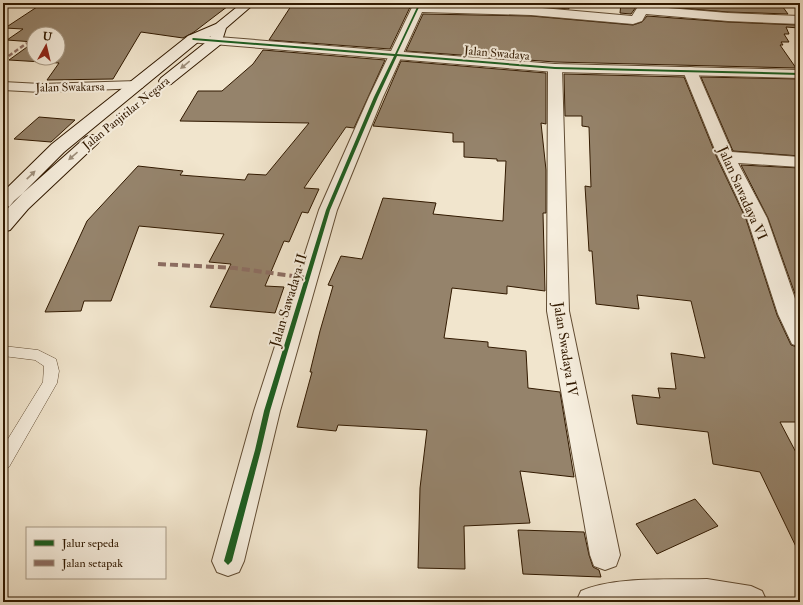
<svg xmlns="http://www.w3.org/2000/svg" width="803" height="605" font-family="'IM FELL Double Pica',serif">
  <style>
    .building { fill: #95836b; stroke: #311900; fill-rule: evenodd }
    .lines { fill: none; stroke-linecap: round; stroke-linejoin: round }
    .service-casing { stroke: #614c33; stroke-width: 1 }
    .minor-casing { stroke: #614c33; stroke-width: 2 }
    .tertiary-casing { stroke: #614c33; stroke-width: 2 }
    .secondary-casing { stroke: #311900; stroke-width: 2 }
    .service { fill: #f6eede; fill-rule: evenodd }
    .minor { fill: #f6eede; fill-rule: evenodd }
    .tertiary { fill: #f6eede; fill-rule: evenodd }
    .secondary { fill: #f6eede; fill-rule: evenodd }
    .quiet-far1 { stroke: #8d6e63; stroke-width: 2.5; stroke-dasharray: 4.5 2.5; stroke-linecap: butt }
    .quiet { stroke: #8d6e63; stroke-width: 4; stroke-dasharray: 8 4; stroke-linecap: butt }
    .cycleway-casing { stroke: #f6eede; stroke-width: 3 }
    .cycleway { fill: #1b5e20; fill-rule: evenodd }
    .oneway { fill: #9d8e7a }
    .labels { text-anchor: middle; stroke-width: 4; stroke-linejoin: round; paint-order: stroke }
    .far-street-label { font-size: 12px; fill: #311900; stroke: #f6eede }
    .street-label { font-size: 14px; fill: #311900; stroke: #f6eede }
  </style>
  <rect width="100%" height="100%" fill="#f1e5cd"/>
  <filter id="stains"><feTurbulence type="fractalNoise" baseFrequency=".005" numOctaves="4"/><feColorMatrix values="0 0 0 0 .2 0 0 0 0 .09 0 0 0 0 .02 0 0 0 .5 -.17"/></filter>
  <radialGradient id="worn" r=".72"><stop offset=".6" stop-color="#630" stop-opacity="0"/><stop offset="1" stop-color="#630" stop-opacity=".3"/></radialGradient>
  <!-- building -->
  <path class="building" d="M43,3h189l-38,29 -11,6 -42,-6 -28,47 -66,1 12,-17 -50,-3 25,-18 -27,-2 16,-11 -18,-1zM34,34h24v24h-24z
    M293,3h119l-22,46 -121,-9z
    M427,3h141l1,6 -38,-3z
    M621,3h159l8,11 -60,-2 -84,-7 -8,2 -5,7 -11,-1z
    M423,14l108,2 102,9 9,-3 5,-6 81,6 69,3 2,3 -13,-1 3,7h-5l5,8h-8l2,3h-3l16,23 -241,-6 -149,-11z
    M263,50l122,10 -31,68 -8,-1 -42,61 15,1 -11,24 -6,-1 -13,30 -5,-1 -19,45 19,1 -9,26 -65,-6 21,-43 -22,-2 15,-28 -85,-8 -28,75h-27l-3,10 -36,1 42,-91 51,-55 45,5 -3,4 65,5 3,-6 18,1 43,-52 -129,-2 18,-30h24l31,-27z
    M401,61l145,12v51l-5,-1 5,47v43h-3l2,78 -38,-5v8l-55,-6 -8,50 44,4v5l38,4 2,37 32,4 14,85 -54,-6 10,52 -66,3 1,43 -47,-1 2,-80 7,-58 -89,-5 -2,6 -39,-4 15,-55h-2l10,-41 13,-45 -5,-1 13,-29 21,3 21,-61 53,5 -3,11 70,7 3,-60h-9v-2l-33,-2v-15h-11v-9l-80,-7z
    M564,74l120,3 33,81 29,61 31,96 14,30 9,3v74h-20l20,38v95l-40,-83 -47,-8 -5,-32 -71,-8 -5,-29 28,3 -2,-10 18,1 -5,-36 34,5 -14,-57 -54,-6 2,14 -43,-5 -4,-53h-3l-4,-65 6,1 -2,-60 -7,-1v-10h-17z
    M701,77l99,2v77l-67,-5z
    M39,117l36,3 -24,22 -37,-3z
    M741,165l59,3v140l-32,-90z
    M695,499l23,27 -61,28 -21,-30z
    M518,530l66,2 5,23 4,12 6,3 2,7 -78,-3z"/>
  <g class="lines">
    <defs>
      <path id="service" d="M3,346l35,4 18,9 3,12 -2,12 -48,84 -6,2v-22l40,-65 1,-16 -9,-6 -32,-4z"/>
      <path id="minor" d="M3,3h11l-7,5 -4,2z
        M414,3h12l-1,2 106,2 101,9 5,-8 7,-2 84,7 72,3v8l-72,-3 -82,-7 -4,7 -9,3 -102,-9 -109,-3 -39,85 -46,113 -57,201 -36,150 -5,11 -11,4 -11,-4 -5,-11 42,-150 65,-201 50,-113z
        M555,64l5,1 2,3 7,243 51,244 -4,11 -11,4 -11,-4 -4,-11 -43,-244 1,-243 2,-3z
        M690,67l5,1 2,3 35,81 68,5v10l-62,-4 29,55 33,95v34l-8,-3 -14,-30 -31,-96 -29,-61 -35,-86 2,-3z
        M137,81l5,1 2,3 -2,3 -101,4 -38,-2v-8l38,2z
        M707,579l44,7 11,5 5,11h-191l5,-11c34,-15 88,-11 126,-12z"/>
      <path id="tertiary" d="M193,35l362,29 245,6v8l-245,-6 -367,-30 -1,-3 1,-3z"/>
      <path id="secondary" d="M242,3h13l-29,25 -5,16 -50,40 -5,1 -5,-1 -2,-3 2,-3 49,-39 1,-3 -13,6 -134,110 -54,54 -7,2v-16l49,-48 136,-108 28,-12z
        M92,135l6,2 2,3 -2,3 -70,66 -18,21 -7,2v-18l11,-13 72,-64z"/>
    </defs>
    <!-- service casing -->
    <use href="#service" class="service-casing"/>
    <!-- minor casing -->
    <use href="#minor" class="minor-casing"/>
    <!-- tertiary casing -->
    <use href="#tertiary" class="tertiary-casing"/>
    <!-- secondary casing -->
    <use href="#secondary" class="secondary-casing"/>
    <!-- service -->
    <use href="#service" class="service"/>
    <!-- minor -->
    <use href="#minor" class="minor"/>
    <!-- tertiary -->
    <use href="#tertiary" class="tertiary"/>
    <!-- secondary -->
    <use href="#secondary" class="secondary"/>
    <!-- quiet-far1 -->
    <path class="quiet-far1" d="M3,60l24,-17"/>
    <!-- quiet -->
    <path class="quiet" d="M158,264l77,4 72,10"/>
    <defs>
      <path id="cycleway" d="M419,3h2l-24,51 158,13 245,6v2l-245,-6 -158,-13 -19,41 -48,113 -60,201 -9,39 -29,111 -4,4 -4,-4 31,-111 9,-39 62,-201 48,-113 20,-41 -201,-16 -1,-1 1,-1 202,16z"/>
    </defs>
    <!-- cycleway casing -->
    <use href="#cycleway" class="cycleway-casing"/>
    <!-- cycleway -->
    <use href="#cycleway" class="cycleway"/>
  </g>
  <!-- one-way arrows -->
  <defs><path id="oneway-solid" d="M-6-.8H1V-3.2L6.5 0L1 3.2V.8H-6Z"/></defs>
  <g class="oneway">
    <use href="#oneway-solid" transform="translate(185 65) rotate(141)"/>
    <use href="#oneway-solid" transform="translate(73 156) rotate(139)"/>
    <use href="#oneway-solid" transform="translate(31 175) rotate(-44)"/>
  </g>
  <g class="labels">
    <!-- far-street labels -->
    <g class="far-street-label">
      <text transform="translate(497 53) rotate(5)" y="4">Jalan Swadaya</text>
      <text transform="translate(70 87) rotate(-1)" y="4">Jalan Swakarsa</text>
      <text transform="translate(126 113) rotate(-39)" y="4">Jalan Panjitilar Negara</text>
    </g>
    <!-- street labels -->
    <g class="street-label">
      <text transform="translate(743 193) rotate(66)" y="5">Jalan Sawadaya VI</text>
      <text transform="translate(288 300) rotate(-73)" y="5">Jalan Sawadaya II</text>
      <text transform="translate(566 349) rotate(81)" y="5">Jalan Swadaya IV</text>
    </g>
  </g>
  <!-- margin -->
  <rect width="803" height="605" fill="none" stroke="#f1e5cd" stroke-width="16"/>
  <rect x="4" y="4" width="795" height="597" fill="none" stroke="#311900" stroke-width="2"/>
  <rect x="8" y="8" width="787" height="589" fill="none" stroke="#311900"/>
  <!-- legend -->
  <rect x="26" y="527" width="140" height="52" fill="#f6eede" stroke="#a79985"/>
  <rect x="34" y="540" width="20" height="6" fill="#1b5e20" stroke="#a79985"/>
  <text x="62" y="547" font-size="12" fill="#311900">Jalur sepeda</text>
  <rect x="34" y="560" width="20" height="6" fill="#8d6e63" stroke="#a79985"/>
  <text x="62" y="567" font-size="12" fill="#311900">Jalan setapak</text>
  <!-- north arrow -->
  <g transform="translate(46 46) rotate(8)"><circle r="19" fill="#f6eede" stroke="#a79985"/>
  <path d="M0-3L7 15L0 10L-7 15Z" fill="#8f2418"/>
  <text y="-6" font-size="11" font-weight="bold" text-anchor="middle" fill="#311900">U</text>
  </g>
  <rect width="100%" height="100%" filter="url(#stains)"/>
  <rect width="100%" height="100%" fill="url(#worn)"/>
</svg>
